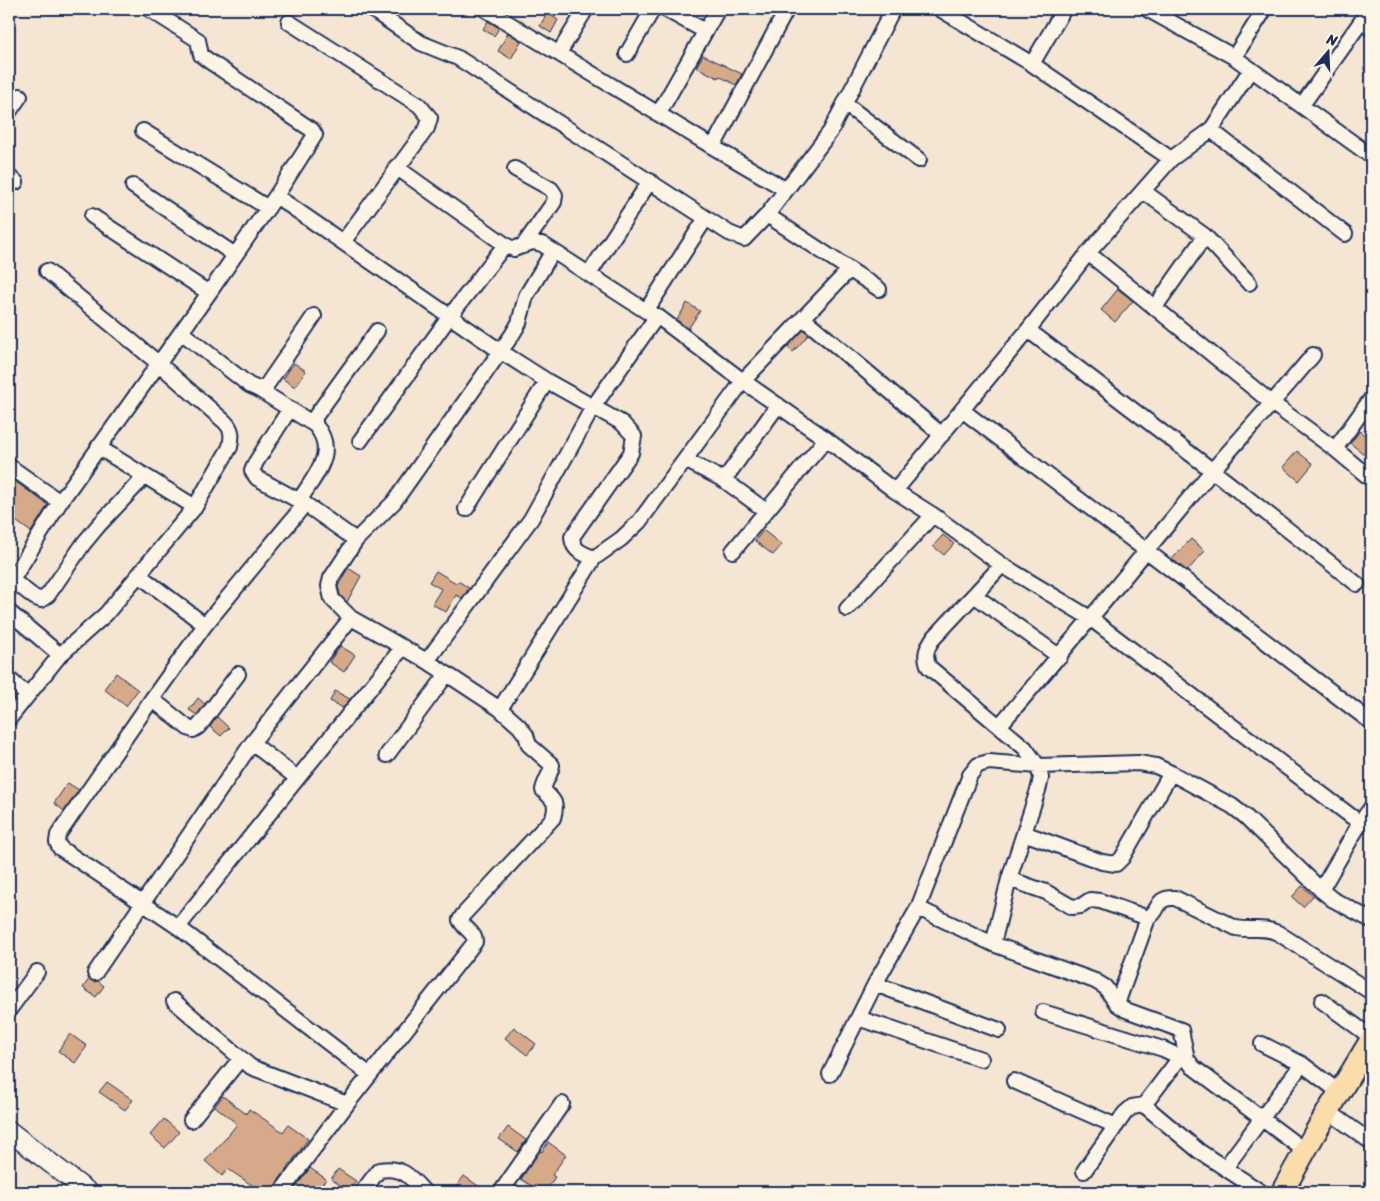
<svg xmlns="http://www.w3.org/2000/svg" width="1380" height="1201" font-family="Sriracha,sans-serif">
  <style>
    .building { fill: #d6a988; stroke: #1b2f5e }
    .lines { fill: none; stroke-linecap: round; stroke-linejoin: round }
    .street-casing { stroke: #1b2f5e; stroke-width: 18 }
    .secondary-casing { stroke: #1b2f5e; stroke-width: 22 }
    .primary-casing { stroke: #1b2f5e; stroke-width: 25 }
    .street { stroke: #fcf5e5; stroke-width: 14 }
    .secondary { stroke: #fcf5e5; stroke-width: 19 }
    .primary { stroke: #faddab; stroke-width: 21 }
  </style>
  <rect width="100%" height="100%" fill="#f4e6d2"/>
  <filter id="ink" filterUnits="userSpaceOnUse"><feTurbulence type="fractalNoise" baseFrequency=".02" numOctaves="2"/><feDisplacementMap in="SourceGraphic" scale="10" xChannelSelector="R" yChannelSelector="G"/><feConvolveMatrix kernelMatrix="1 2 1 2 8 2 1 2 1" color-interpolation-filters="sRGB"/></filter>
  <g filter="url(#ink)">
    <!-- building -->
    <path class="building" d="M547,13l11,7 -7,13 -11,-7z
      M488,21l11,7 -5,8 -11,-7z
      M508,33l13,8 -10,18 -13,-8z
      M703,55l39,19 -6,11 -17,-9 -1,2 -22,-11z
      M1118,289l15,12 -18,21 -14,-12z
      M687,303l13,8 -12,18 -11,-9z
      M804,330l5,4 -16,18 -6,-5z
      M294,363l12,8 -11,16 -12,-8z
      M1360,431l11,10v7l-6,7 -15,-12z
      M1297,451l16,13 -14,17 -16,-14z
      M9,477l39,28 -17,27 -22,-16z
      M763,530l19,15 -9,10 -18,-14z
      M943,535l11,9 -10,11 -11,-9z
      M1191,539l14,12 -18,20 -15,-12z
      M348,568l13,8 -14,26 -7,-7 -2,-9z
      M436,571l20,12 2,-2 11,7 -7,10 -6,-3 -10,17 -14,-8 9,-15 -12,-7z
      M340,646l15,9 -11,17 -15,-10z
      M116,673l22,17 -12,16 -22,-17z
      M335,691l15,8 -7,9 -13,-7z
      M198,698l7,6 -8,11 -8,-5z
      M217,717l12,11 -8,8 -11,-9z
      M68,783l11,7 -15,21 -10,-8z
      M1302,886l11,10 -10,11 -11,-10z
      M89,979l5,3 4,-1 6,5 -8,11 -13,-9z
      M514,1027l22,17 -9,11 -22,-17z
      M70,1034l17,12 -12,17 -17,-12z
      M107,1082l26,18 -8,10 -26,-18z
      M223,1096l23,18 3,-5 34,23 5,-7 20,14 -34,48 -2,5h-10l-34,-23 -6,7 -17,-15 21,-23 11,-14 -22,-18z
      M164,1119l15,13 -14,16 -15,-13z
      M508,1127l18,13 -8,12 -19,-13z
      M548,1142l18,13 -14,20 3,2 -10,15h-4l-20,-13 19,-28 2,1z
      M310,1168l16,11 -9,13h-25z
      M338,1169l18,12 -7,10 -18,-12z
      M464,1176l23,16h-35z"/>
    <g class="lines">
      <defs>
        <path id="street" d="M371,9l50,34 37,15 271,175 15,6 23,-24 63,-83 63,-123
          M485,9l228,138 72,42
          M665,9l40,22
          M940,9l92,55 139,95
          M1147,9l87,48 137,99
          M1362,20l9,9
          M289,22l130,83 11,13 -3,10 -84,114
          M559,53l27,-44
          M627,54l26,-45
          M1234,57l31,-48
          M1032,64l32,-55
          M845,104l74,56
          M1302,105l68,-96
          M9,112l11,-16
          M659,113l59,-104
          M1211,130l134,104
          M143,131l125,77
          M713,147l74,-138
          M396,167l111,79 7,3 18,-7 10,2 104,67 11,5 86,65 83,58 69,52 38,24 69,50 88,53 270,205
          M515,169l36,20 4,6 -1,7 -31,44
          M9,177l7,5
          M133,186l102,69
          M1143,191l62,45 44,47
          M276,196l224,155 47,30 75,42 12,13 -3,17 -59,84c1,14 10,16 22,21
          M767,215l112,74
          M92,216l117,77
          M1088,253l185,151 62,45 36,30
          M589,274l61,-93
          M1155,307l50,-71
          M646,311l60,-93
          M803,318l139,117
          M1028,330l185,141 144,113
          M181,332l68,53 9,4 8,-3 48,-70
          M258,389l57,36
          M962,410l409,312
          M360,441l90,-125 55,-71
          M98,447l97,60
          M1335,449l36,-50
          M685,460l39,20 42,31
          M9,466l51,36
          M724,480l54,-75
          M895,491l133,-161 60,-77 83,-94 40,-29 40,-61
          M299,501c15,-25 40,-49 16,-76v-8l62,-86
          M305,504l-100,121 -53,74 -94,136 -1,7 3,6 118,79 192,148
          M466,509l81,-128
          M356,540l38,-38 118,-167 7,-12 7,-27 27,-45
          M733,551l93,-112
          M139,575l66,50
          M12,580l22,17 7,3 7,-5 36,-52 14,-17 47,-50
          M9,585l51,-83 149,-209 67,-97 39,-61 -3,-5 -103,-69 -8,-6 -3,-15 -49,-31
          M974,595l86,62
          M847,609l86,-94
          M9,612l51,43
          M427,661l104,-142 62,-112 64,-91
          M9,679l18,16
          M152,699l36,29 5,2 5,-3 5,-6 35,-47
          M500,709l94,-151 27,-19 18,-17 104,-141 106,-111
          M9,719l51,-64 46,-41 89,-107 35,-60c2,-11 3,-17 -5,-25l-67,-59 -111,-92
          M1000,725c72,-83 141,-168 211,-253 34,-39 69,-77 102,-117
          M252,743l45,35
          M387,755l60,-81
          M1024,833l78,29 14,2 6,-6 49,-85
          M1009,879l37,13 26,15 9,-1 9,-6 10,1 48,17c13,-7 6,-21 27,-20l61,30c17,3 26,-2 42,5l93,59
          M1321,890l39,-67 11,-15
          M918,908l75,36 102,37 10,6 12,17 9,6 55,20 6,29 6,8 112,84
          M178,927l225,-280
          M993,944l16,-65 30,-92 2,-9 -3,-12 -13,-18 -96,-81c-5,-11 -3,-17 3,-27l70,-75
          M95,973l157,-230 99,-125
          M875,984l124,46
          M174,1001l77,66 96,37
          M1322,1001l49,36
          M1117,1004l31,-86
          M9,1010l28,-38
          M1043,1012l120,37 17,8
          M858,1018l123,41
          M1262,1044l40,20 37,28
          M830,1074l45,-90 43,-76 52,-133 8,-10 11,-3 49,4 100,-3 18,3 15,7 61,33 13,10 76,74 11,9 39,21
          M1014,1081l102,45
          M1144,1105l55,46 62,41
          M1328,1111l43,31
          M191,1120l50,-62
          M1225,1168l77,-104
          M1084,1171l41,-58 7,-6 12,-2 41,-54
          M281,1192l66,-88 128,-162c0,-10 -11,-13 -15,-22l3,-5 90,-97c5,-16 0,-18 -10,-28 2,-10 8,-16 9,-25l-23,-20 -3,-10 -7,-9 -19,-17 -73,-48 -76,-43 -19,-19 -3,-13 2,-8 25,-38 -51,-36 -48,-26 -5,-7 4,-9 33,-52
          M362,1192l17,-22c23,-4 31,6 45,22
          M501,1192l61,-88"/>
        <path id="secondary" d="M9,1131l79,61"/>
        <path id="primary" d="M1282,1192l33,-59 56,-93"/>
      </defs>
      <!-- street casing -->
      <use href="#street" class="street-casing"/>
      <!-- secondary casing -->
      <use href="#secondary" class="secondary-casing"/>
      <!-- primary casing -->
      <use href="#primary" class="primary-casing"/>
      <!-- street -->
      <use href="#street" class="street"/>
      <!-- secondary -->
      <use href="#secondary" class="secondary"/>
      <!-- primary -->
      <use href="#primary" class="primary"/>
    </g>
  </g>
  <!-- margin -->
  <rect width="1380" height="1201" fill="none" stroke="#fcf5e5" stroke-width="30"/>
  <rect x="15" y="15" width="1350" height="1171" fill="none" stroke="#1b2f5e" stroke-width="2" filter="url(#ink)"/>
  <!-- north arrow -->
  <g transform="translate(1328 52) rotate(19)" stroke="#fcf5e5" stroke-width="4" paint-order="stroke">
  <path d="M0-4L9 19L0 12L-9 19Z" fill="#1b2f5e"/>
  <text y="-8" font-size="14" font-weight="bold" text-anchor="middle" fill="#1b2f5e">N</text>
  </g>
</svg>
